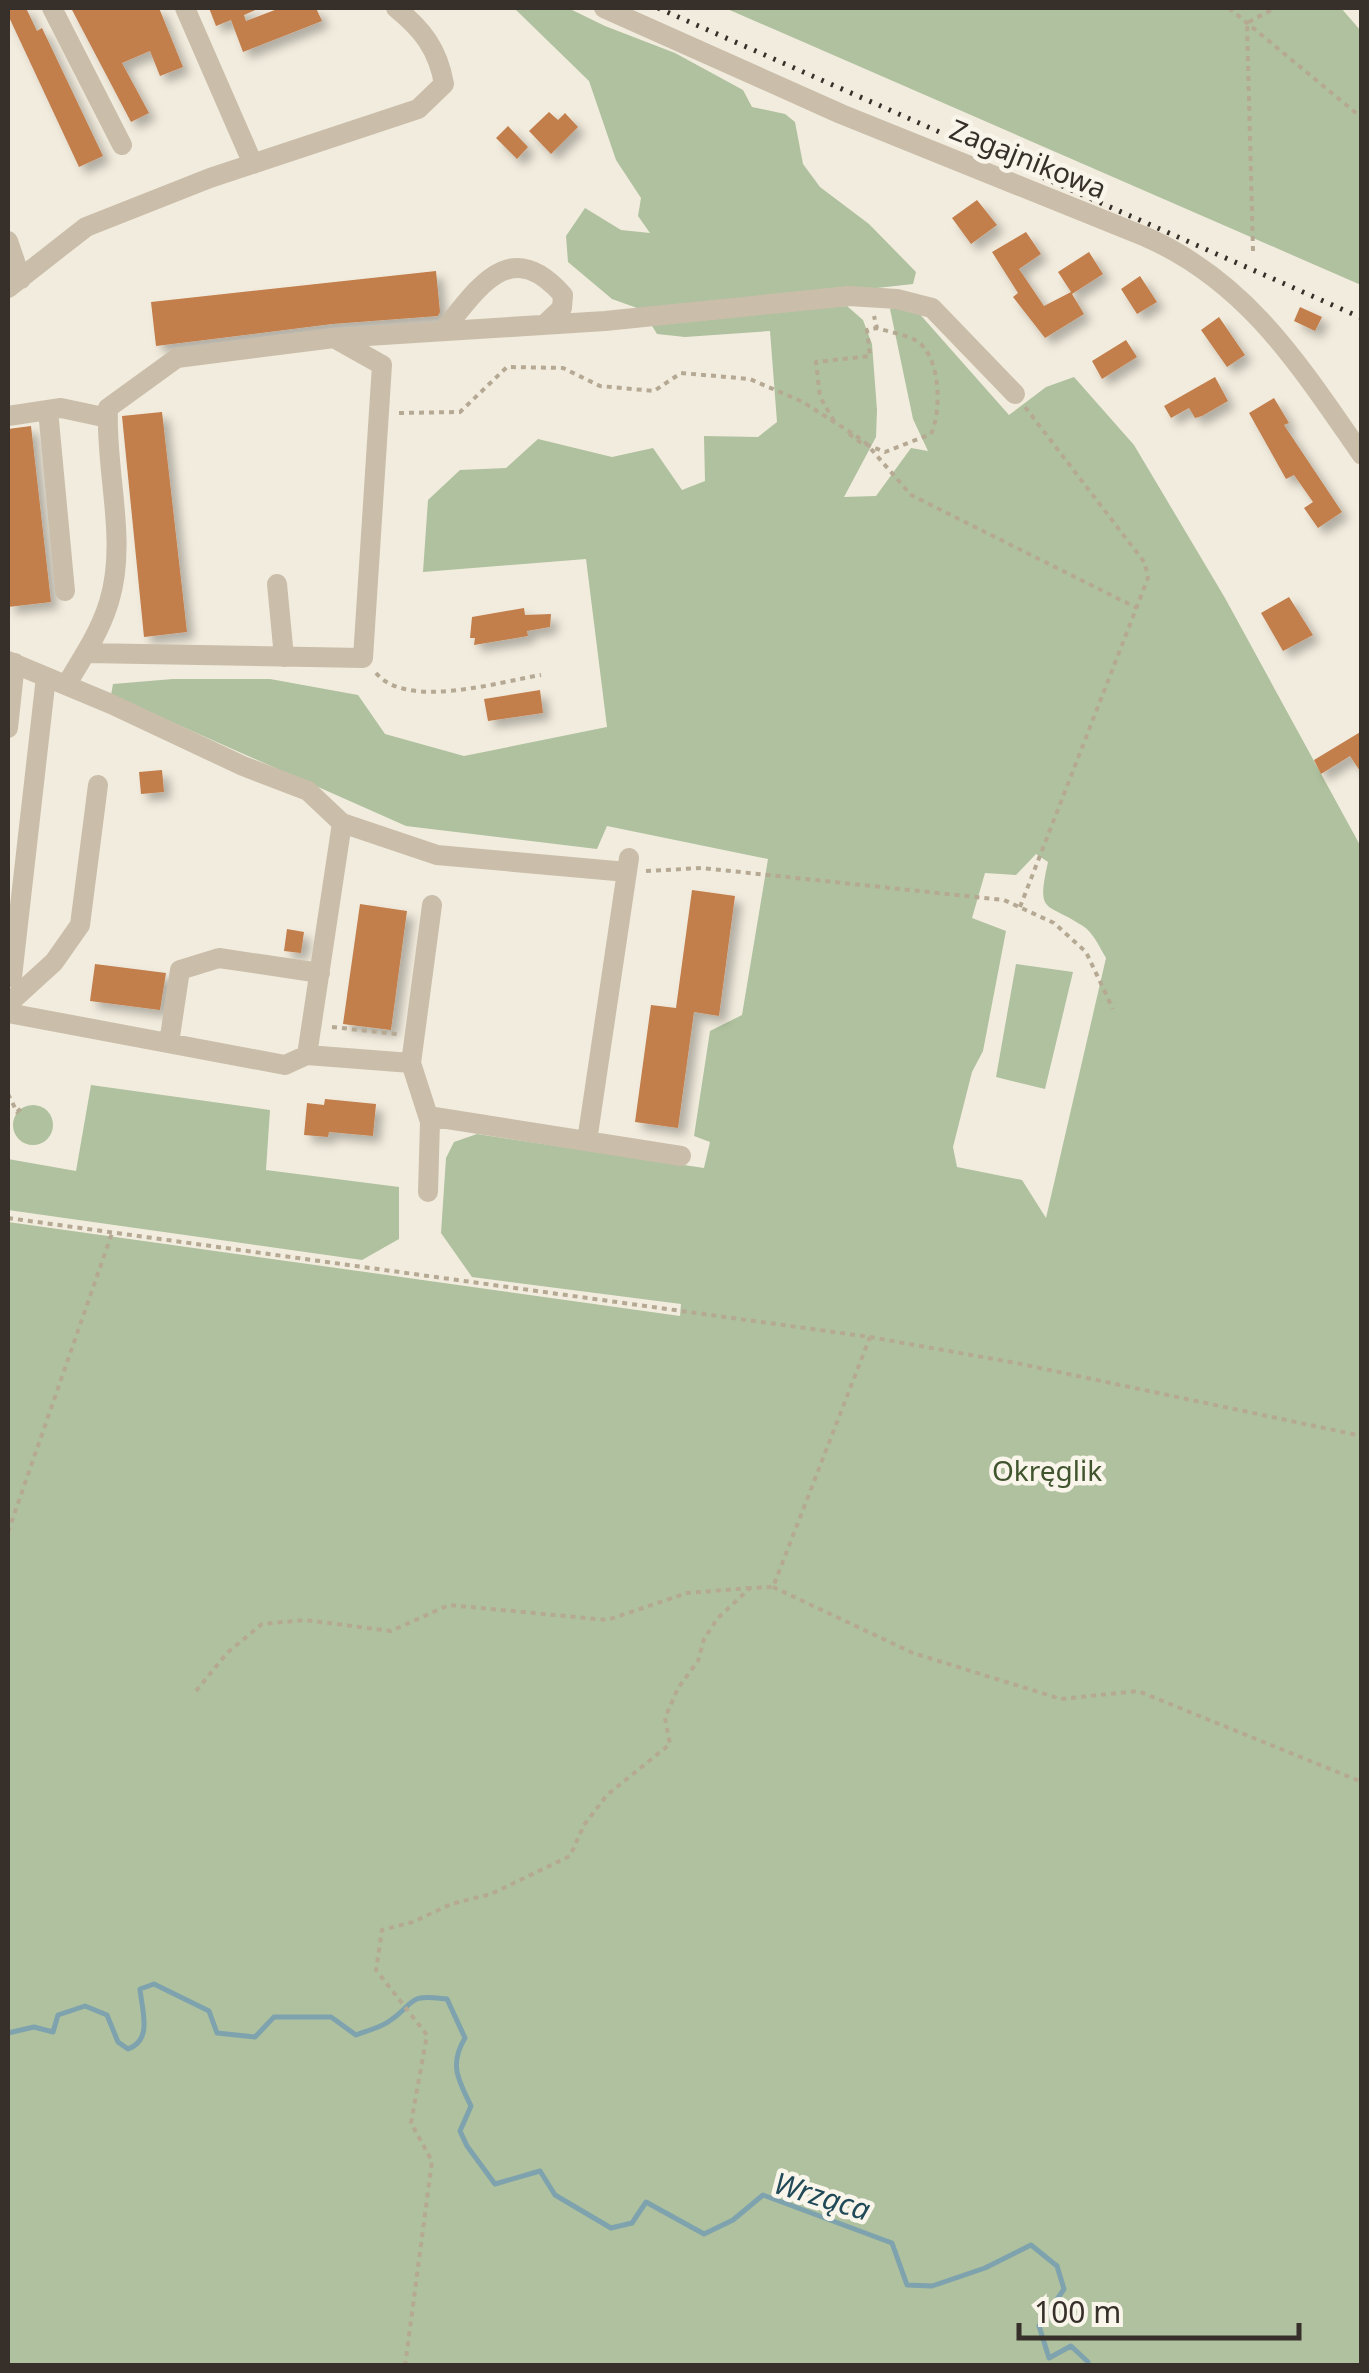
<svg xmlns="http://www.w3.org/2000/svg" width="1369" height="2373" font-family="'Noto Sans',sans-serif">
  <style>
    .green { fill: #afc19e; fill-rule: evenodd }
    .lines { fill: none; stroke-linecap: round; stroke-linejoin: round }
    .stream { stroke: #7ea3ae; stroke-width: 5 }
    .building { fill: #c27e4c; filter: url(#shadow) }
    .path { stroke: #b6a994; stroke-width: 4; stroke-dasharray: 5 5; stroke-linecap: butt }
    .minor { stroke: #cabeaa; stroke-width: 20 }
    .rail { stroke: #37302a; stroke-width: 5; stroke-dasharray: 2.5 8; stroke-linecap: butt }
    .labels { text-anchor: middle; stroke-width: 9; stroke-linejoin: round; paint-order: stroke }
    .street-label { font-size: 28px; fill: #37302a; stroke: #f9f5eb }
    .park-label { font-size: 28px; fill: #40552e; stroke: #f9f5eb }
    .water-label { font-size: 30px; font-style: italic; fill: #204a58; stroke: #f9f5eb }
  </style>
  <defs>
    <filter id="shadow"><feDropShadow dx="7" dy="7" stdDeviation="5" flood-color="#0004"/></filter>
  </defs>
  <rect width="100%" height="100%" fill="#f2ecde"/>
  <!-- green -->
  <path class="green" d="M514,8h54l37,18 70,27 68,37 9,17 33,7 10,8 8,42 17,23 49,37 47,48 -3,12 -262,29 -39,-14 -44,-37 -2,-26 19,-28 36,22 29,3 -12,-17 3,-18 -25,-38 -27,-79z
    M725,8h616l20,23v254z
    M909,302l100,113 37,-28 28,-10 60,68 91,153 136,249v1518l-1353,1v-1144l672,94 1,-12 -209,-27 -31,-44 5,-75 8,-16 23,-8 227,34 6,-26 -16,-6 16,-105 32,-16 26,-156 -161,-33 -10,23 -191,-23 -295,-131 2,-11 60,-5h97l88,16 27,39 79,22 143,-29 -21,-168 -163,13 5,-72 32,-30 46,-2 32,-29 74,18 41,-9 29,42 23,-9 -1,-45 54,1 19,-15 -7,-91 -85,6 -28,-3 -8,-13 198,-15 16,14 9,24 5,66 -1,27 -32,60 32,-1 35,-48 17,3 -15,-32 -23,-110zM1036,854l12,8c-12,54 -2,39 35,64 10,6 17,22 23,32l-60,260 -24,-38 -65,-13 -4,-20 19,-75 11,-21 23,-120 -34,-13 13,-45 31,2z
    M1016,964l57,8 -28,117 -49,-12z
    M91,1085l179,25 -4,60 133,17v52l-37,21 -354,-50v-51l68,12z
    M13 1125a20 20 0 1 1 40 0a20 20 0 1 1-40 0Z"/>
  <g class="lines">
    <!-- stream -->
    <path class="stream" d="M8,2033l26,-6 19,5 5,-17 27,-9 22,9 11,27 10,7c25,-9 14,-38 12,-60l14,-5 55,27 8,22 38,4 19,-20h57l25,18c10,-4 23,-7 32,-13 28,-18 17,-29 59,-23l18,39c-16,26 -7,42 6,68l-11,25 7,15 28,38 45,-13 15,24 56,33 21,-5 14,-21 58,32 29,-14 30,-25 129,48 15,42 25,1 53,-18 46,-23 26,21 7,23 -25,37 10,32 22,-12 17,16 -1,4"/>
  </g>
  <!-- building -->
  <path class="building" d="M8,8h18l11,23 5,-3 61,128 -24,11 -71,-152z
    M71,8h88l24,59 -23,9 -10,-25 -28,12 27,50 -18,9z
    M209,8h51l-16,7 2,6 34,-13h36l6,13 -79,31 -12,-32 -15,6z
    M549,112l9,8 7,-7 13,14 -27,27 -22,-23z
    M508,126l20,21 -11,12 -21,-21z
    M977,200l20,25 -26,19 -19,-26z
    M1026,232l15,22 -22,15 25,37 27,-14 -13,-20 31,-20 14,22 -31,20 12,20 -39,24 -32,-41 5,-4 -26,-41z
    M436,271l4,41 -2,4 -106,8 -176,22 -5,-44z
    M1140,276l17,26 -20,12 -16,-25z
    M1300,307l22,10 -7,14 -21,-10z
    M1219,317l26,38 -18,12 -26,-37z
    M1126,340l11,17 -35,22 -10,-18z
    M1215,377l13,24 -26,15 -7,2 -6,-10 -18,10 -7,-12z
    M1274,398l15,25 -5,2 58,87 -24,16 -14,-20 9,-6 -19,-27 -8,4 -37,-66z
    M162,412l25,220 -43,5 -22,-221z
    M31,426l20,176 -43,5v-178z
    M1289,597l24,38 -30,16 -22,-38z
    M524,608l1,7 26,-1 -1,13 -23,4 1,5 -54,9 1,-7h-5l2,-21z
    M540,690l3,23 -55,8 -4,-22z
    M1362,731v43l-12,-18 -29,18 -7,-14z
    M162,770l2,22 -23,2 -2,-22z
    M692,890l43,6 -16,120 -25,-4 -16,116 -43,-6 16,-117 25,3z
    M360,904l47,7 -16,119 -48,-6z
    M287,929l17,3 -3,21 -17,-2z
    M95,964l71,9 -6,37 -70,-9z
    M325,1099l51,5 -3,32 -44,-4 -1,5 -24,-2 3,-32 17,2z"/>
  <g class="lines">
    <!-- path -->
    <path class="path" d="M1229,8l133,110
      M1253,251l-6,-228 28,-15
      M399,413l61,-1 47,-45 56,1 37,18 54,5 27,-18 69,6 53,23 61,39 47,54 226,113
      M834,421l-14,-24 -4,-35 54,-6 -3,-26 10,-2
      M849,434l11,8 25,10 46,-18c11,-23 10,-80 -16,-94 -11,-6 -26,-8 -38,-12l-3,-12
      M376,673c31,37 122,9 165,2
      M646,871l56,-3 302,32 50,23 32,29 27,57
      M1020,907l128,-329 -3,-15 -120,-156
      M332,1027l65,7
      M8,1094l9,18 7,-6
      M8,1218l862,119 146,26 346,73
      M8,1532l104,-299
      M773,1587l140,66 148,46 77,-8 224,91
      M196,1691l31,-38 35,-29 43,-4 86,11 58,-26 158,15 80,-27 63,-5
      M405,2366l27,-205 -21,-38 16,-88 -51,-65 6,-40 31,-8 38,-18 40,-10 79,-38 14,-31 23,-30 63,-51 -5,-26 13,-30 20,-27 6,-22 13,-20 33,-31 23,-1 97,-250"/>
    <!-- minor -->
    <path class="minor" d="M52,8l70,137
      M185,8l68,156
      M604,8l237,106 305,123c102,45 154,129 216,218
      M8,241l13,38
      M8,288l78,-61 124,-49 208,-69 26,-25c-6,-35 -22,-55 -48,-76
      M443,331c36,-44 67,-96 120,-36l-1,13 -18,17
      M336,338l269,-17 244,-25 48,3 35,9 83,86
      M48,410l17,181
      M8,416l53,-8 47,10
      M277,584l7,73
      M8,661l103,43 132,62 65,25 34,32 -35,232 -22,10 -277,-52
      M66,685c16,-26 34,-53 43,-83 19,-61 -4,-131 -1,-194l69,-50 157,-20 48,27 -19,293 -277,-5
      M8,728l7,-65
      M342,823l95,32 190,17
      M8,977h4l34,-300
      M8,1004l46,-42 26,-37 18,-140
      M169,1043l11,-73 39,-12 101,15
      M307,1055l104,8 21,-158
      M411,1063l19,59 -2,70
      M428,1116l253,40
      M587,1141l42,-283"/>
    <!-- rail -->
    <path class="rail" d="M658,8l704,310"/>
  </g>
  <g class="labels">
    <!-- street labels -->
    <g class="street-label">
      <text transform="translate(1028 159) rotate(22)" y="10">Zagajnikowa</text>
    </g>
    <!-- park labels -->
    <g class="park-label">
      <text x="1047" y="1481">Okręglik</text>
    </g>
    <!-- water labels -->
    <g class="water-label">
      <text transform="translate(822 2197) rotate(17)" y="10">Wrząca</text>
    </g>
  </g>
  <!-- border -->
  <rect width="1369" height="2373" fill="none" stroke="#37302a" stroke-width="20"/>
  <!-- scale -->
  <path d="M1019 2323v15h280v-15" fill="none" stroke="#37302a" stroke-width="5"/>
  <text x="1034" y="2323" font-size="30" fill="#37302a" stroke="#f9f5eb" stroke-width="8" paint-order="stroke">100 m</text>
</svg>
